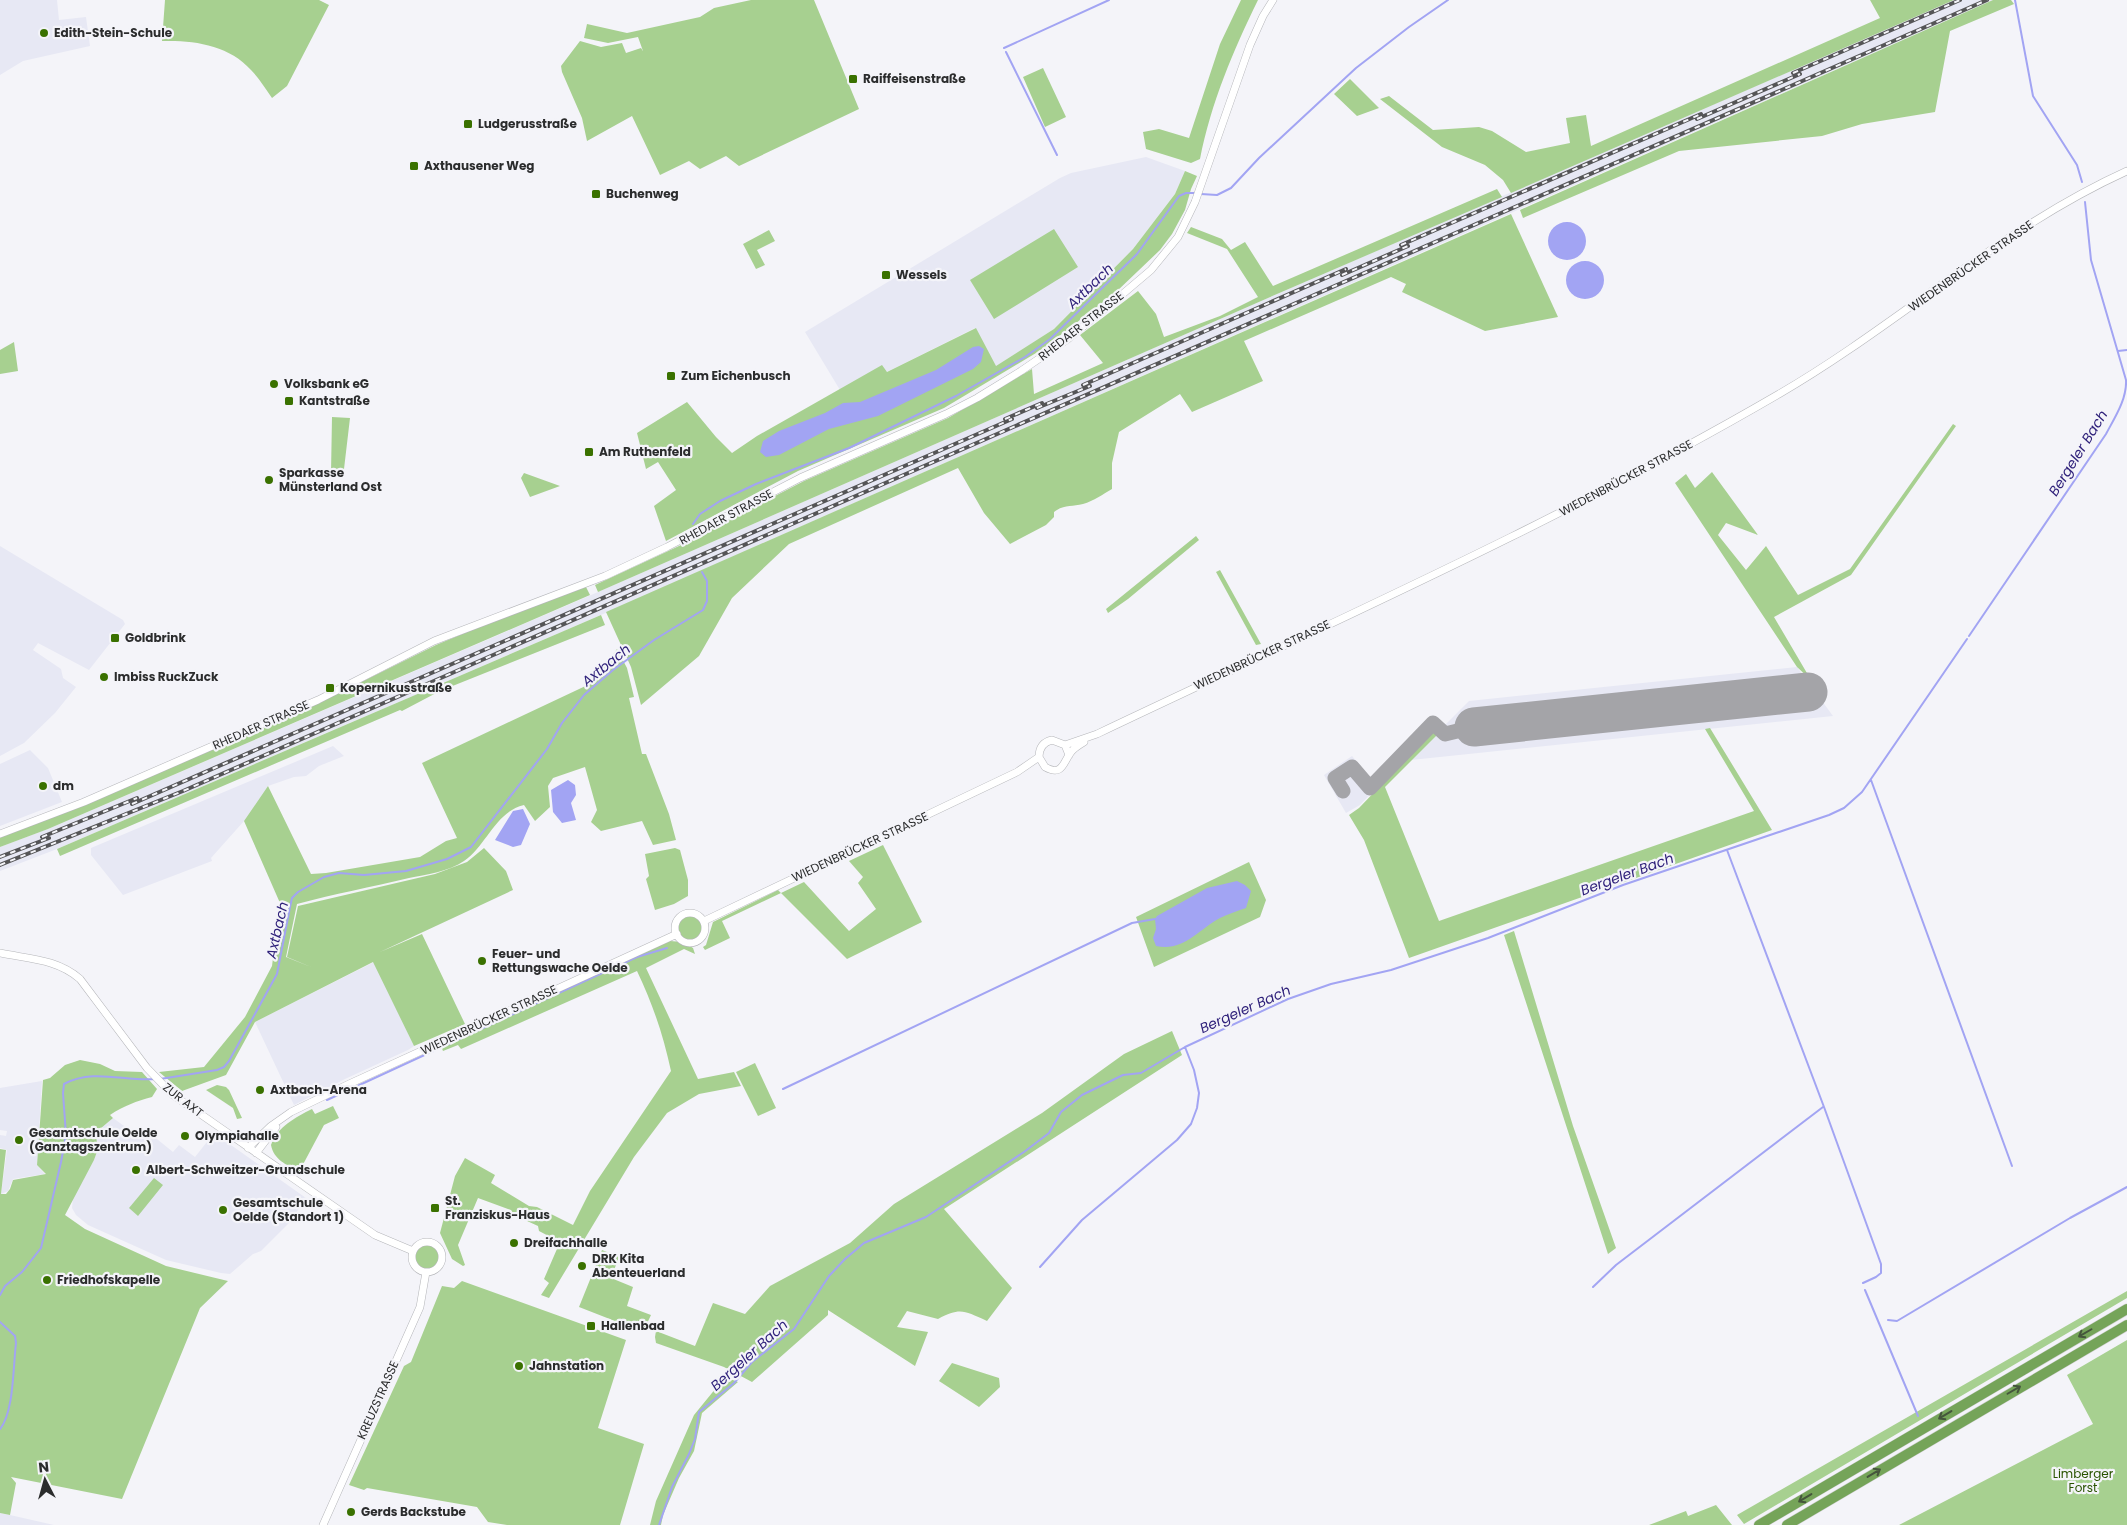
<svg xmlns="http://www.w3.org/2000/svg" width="2127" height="1525" font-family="Poppins,sans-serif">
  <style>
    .built { fill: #e7e8f4 }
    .green { fill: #a7d090 }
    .water { fill: #a2a4f3 }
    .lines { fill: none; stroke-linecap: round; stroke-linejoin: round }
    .stream { stroke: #a2a4f3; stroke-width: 2 }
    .taxiway { stroke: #a4a4a8; stroke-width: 15 }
    .runway { stroke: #a4a4a8; stroke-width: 39 }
    .tertiary-casing { stroke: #b5b6ba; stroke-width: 8 }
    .motorway-casing { stroke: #d0d1d1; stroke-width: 11 }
    .tertiary { stroke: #fff; stroke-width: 7 }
    .motorway { stroke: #75a459; stroke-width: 10 }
    .rail-casing { stroke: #555557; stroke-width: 4 }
    .rail { stroke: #f4f4f9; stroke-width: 2; stroke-dasharray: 5.5; stroke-linecap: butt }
    .oneway { stroke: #45563c }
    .poi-dot { fill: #3a7100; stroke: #f4f4f9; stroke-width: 2 }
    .labels { text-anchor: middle; stroke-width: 4.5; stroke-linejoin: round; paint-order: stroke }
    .poi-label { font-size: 12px; font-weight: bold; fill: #2b2c2d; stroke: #f4f4f9; text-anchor: start }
    .street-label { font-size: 12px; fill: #2b2c2d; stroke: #f4f4f9 }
    .park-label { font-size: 12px; fill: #295300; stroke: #f4f4f9 }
    .water-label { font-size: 14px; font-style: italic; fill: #30227b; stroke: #f4f4f9 }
  </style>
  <rect width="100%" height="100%" fill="#f4f4f9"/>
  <!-- built -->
  <path class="built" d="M0,0h57l2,20 27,-3 4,29 -67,15 -23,14z
    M1954,0h39l-1392,615 -544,234 -57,22v-24l48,-18 550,-237 679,-298z
    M1146,157l39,14 -10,23 -42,55 -79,80 -59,38 -20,-39 -88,44 -6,-6 -41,24 -35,-58 255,-154 11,-5z
    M0,546l123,74 2,4 -36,46 -51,-27 -5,7 28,19 2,9 13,9 -21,26 -31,30 -24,13z
    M1797,667l36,49 -422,44 27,-27 -4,-5 -74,77 -14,8 -22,-38 28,-19 20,24 61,-64 10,11 26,-26z
    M333,746l11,10 -25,10 -13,10 -12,1 -26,9 -24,35 -33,37 1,3 -89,34 -32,-40v-7z
    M30,750l18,18 14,34 -62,24v-62z
    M374,962l40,84 -6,4 -63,29 -51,26 -39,-83z
    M42,1081l-5,84 8,9 -32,5 -5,12 -7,3 6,-44 -7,-2v-13l6,1 1,-5 -7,-1v-42z
    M113,1118l18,13 2,-3 19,7 21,17 6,-7 16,12 19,-24 92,65 -16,24 -29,29 -8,3 -23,20 -9,-1 -55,-13 -78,-35 -12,-10 -4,-7 1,-10 21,-38 4,-11 -2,-13 4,-7z
    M0,1513l10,2 44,10h-54z"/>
  <!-- green -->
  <path class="green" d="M165,0h154l10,5 -42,81 -15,12c-7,-10 -13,-20 -21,-28 -22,-25 -57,-30 -89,-29z
    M751,0h63l45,109 -120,57 -13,-10 -26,13 -11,-8 -29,14 -28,-59 -45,25 -5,-23 -20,-46 -1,-6 19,-25 21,6 21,-4 4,10 15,-5 2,3 -5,-14 -30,6 -24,-5 3,-14 40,9 73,-16 14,-9z
    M1241,0h17c-25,51 -47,103 -58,159l-9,4 -45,-14 -3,-17 16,-3 30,9 31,-94z
    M1870,0h84l-443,193 -8,-13 -18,-15 -43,-18 -62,-48 9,-3 44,34 46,-3 13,4 34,21 44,-9 -4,-25 20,-3 5,31 289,-128z
    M1993,0h18l3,4 -64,27 -15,81 -73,12 -40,12 -143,15 -156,67 -3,-8z
    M1043,68l23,49 -21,10 -22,-50z
    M1350,79l29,29 -22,8 -23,-22z
    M1185,171l12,5 -6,13 -6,21 -13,24 -12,16 -45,43 -74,57 -97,58 -146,63 -132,70 -12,-35 22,-16 -18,-28 -12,7 -9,-36 50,-31 29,35 16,16 25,-17 125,-71 5,7 89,-44 20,38 58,-37 79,-80 42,-55z
    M1497,189l5,8 -225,97 -679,298 -3,-7 84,-39 125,-65 144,-63 84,-49 2,25 69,-31 -23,-28 58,-44 18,23 8,23 56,-21 38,-19 -31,-48 -40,-16 4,-6 31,12 9,11 14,-8 28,44z
    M1511,214l47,103 -73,14 -83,-39 4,-8 -15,-7 -147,64 19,40 -71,31 -12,-18 -61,38 -7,31v26c-9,5 -18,12 -29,15 -11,3 -19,0 -29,8v5l-8,8 -36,19 -26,-31 -26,-45 -169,76 -57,54 -33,58 -58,49 -10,-38 -25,-55z
    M1054,229l24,38 -84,52 -24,-39z
    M769,230l6,11 -18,9 8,15 -9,4 -13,-25z
    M14,342l4,29 -18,3v-24z
    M332,417l18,1 -6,51 -13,4z
    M1953,424l3,2 -105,149 -77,42 37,63 -14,-13 -122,-184 11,-9 9,14 17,-16 46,63 -32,-12 -8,12 28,35 20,-24 32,49 52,-26z
    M524,473l36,13 -30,11 -9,-19z
    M1196,536l3,4 -71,59 -20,14 -2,-4z
    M1220,570l41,74 -5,1 -40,-73z
    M586,587l4,8 -542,234 -48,18v-10l319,-134 117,-58 74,-31z
    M601,615l4,10 -165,66 -38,20 -2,-1 -340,146 -3,-7z
    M617,649l10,19 7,29 -5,1 13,56h4l23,60 7,26 -23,5 -11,-24 -41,10 -10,-9 6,-12 -12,-43 -32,11 -5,8 2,21 -15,14 -11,-16c-29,7 -37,40 -60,56 -14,10 -39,14 -55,17 -37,9 -76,16 -112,26l-11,53 25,10 -24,-10 11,-51 137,-32 32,-12 17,-14 22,23 7,19 -133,62 42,-18 43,90 -51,22 -41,-84 -118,60 -29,53 -44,16 -23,-19 45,-5 41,-50 27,-51 8,-63 -36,-82 24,-35 43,88 15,-1 94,-16 26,-16 11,-3 -35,-75 172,-81z
    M1710,728l62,102 -363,128 -45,-118 -15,-25 10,-7 76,-79 4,4 -54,54 54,134 315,-110 -49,-82z
    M883,845l39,77 -75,37 -66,-66 23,-11 45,49 27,-22 -18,-26 5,-6 -14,-16z
    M675,848l5,2 8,30v16l-14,8 -19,6 -9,-31 3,-3 -4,-22z
    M1249,862l17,38 -6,17 -106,50 -18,-50z
    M778,890l3,3 -59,28 8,17 -25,12 -2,-3 3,-2 7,-23z
    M678 928a12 12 0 1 1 24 0a12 12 0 1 1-24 0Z
    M1514,931l59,195 43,122 -8,6 -104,-319z
    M670,941c8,0 17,3 23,7l2,6 -11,-5 -38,19 52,111 36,-7 7,14 -42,8 -32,19 -33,44 -85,141 -8,-3 8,-12 -5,-4 16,-37 -21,-11 -1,-5 -24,-11 -3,-5 -33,-12 -20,47 7,20 -2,1 -11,-7 -12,-26 15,-57 10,-18 30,17 -4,8 38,23 8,1 36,18 17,-34 81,-120c-8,-37 -18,-66 -34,-100l-176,78 -3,-4 -15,6 -2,-5z
    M1172,1031l10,24 -238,154 68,79 -25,33c-23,-10 -26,-14 -49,-2l-31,-8 -10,16 31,5 -13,34 -87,-56v5l-76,67 -28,-15 -68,-24 -1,-6 1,-6 39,15 18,-43 32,11 25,-28 80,-43 44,-39 148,-91 82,-59z
    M80,1060l20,4 15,7 27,1 15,17 -5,8c-15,4 -29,9 -42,18l3,3 -13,11 -4,7 2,13 -4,11 -29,55 20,14 81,37 62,15 -28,27 -78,191 -111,-22 5,6 -6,32 -10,-2v-364l6,1 -5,44h5l4,-5 3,-9 33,-6 -9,-9 6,-85 7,-2 15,-13z
    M755,1063l21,45 -18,8 -22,-44z
    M217,1085l9,2 3,3 13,28 -5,1 -4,-11 -27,-18z
    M333,1106l6,12 -15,7 -25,47c-13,-8 -25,-12 -28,-27 6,-18 25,-28 41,-36l3,5z
    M154,1178l9,7 -25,31 -9,-8z
    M415 1257a12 12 0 1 1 24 0a12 12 0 1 1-24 0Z
    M602,1250l17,7 -8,21 22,9 -6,19 24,9 -8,17 -64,-25z
    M462,1281l164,59 -28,88 46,16 -24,81h-113l-19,-3 -11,-15 -110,-19 -3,2 -15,-5 55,-119 7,-4 31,-76 12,2z
    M2127,1291v7l-383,226 -7,-9z
    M2127,1340v185h-228l194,-101 -26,-49z
    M952,1363l47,15 1,9 -21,20 -40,-26z
    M725,1377l13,5 -36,31 -8,38 -15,27 -16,37 -2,10h-11l6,-24 38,-86z
    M1716,1505l16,20h-83l37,-14 2,5z"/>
  <!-- water -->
  <path class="water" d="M1548 241a19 19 0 1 1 38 0a19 19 0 1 1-38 0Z
    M1566 280a19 19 0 1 1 38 0a19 19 0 1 1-38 0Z
    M979,346l5,3 -3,13 -8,7 -95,47 -49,13 -50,26 -13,2 -6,-5 3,-11 16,-10 46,-18 18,-10 17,-1 76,-32 37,-23z
    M568,780l7,5 1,10 -5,8 5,17 -14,3 -9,-11 -2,-22z
    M523,809l7,15 -9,21 -8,2 -18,-7 18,-29z
    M1237,881l8,4 6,6 -5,17c-9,3 -18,6 -26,10 -22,12 -37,34 -64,28l-3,-8 3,-9 -1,-10 2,-3 50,-28z"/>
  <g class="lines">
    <!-- stream -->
    <path class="stream" d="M2015,0l18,96 44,69 5,17
      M1004,48l105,-48
      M1006,52l51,103
      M1201,194l16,1 14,-7 28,-30 97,-90 53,-41 39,-27
      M2118,351l9,-1
      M693,524l7,-10 20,-13 36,-17 93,-36 107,-52 69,-39 25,-18 87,-85 42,-58 7,-3h10
      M1969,636l137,-202c9,-17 21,-35 20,-54l-35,-120 -6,-58
      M1871,780l141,386
      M1727,850l97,257 57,157v9l-5,4 -13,6
      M160,1079l57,-9 7,-3 5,-6 48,-87 13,-67 2,-9 6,-6 26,-15 15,-4 25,2 42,-4 41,-12 24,-12 76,-98 15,-26 22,-28 29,-25 41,-30 49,-30 4,-9v-20l-5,-9
      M783,1089l349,-166 23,-4
      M327,1100l310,-143 30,-9
      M1040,1267l42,-47 95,-80 14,-16 6,-16 2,-15 -5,-23 -9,-23
      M1593,1287l23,-22 207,-158
      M1865,1290l53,126
      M0,1295l5,-9 17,-14 19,-24 20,-86 5,-27 -3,-42 1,-9c30,-16 61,-2 92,-5
      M1888,1320l9,1 173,-103 57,-31
      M0,1322l15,14 1,7c-3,24 -2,69 -16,86
      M659,1525l13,-38 17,-33 6,-15 4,-27 35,-29 18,-21 42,-33 35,-53 16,-17 19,-16 62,-26 98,-65 25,-19 12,-21 21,-17 41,-20 18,-2 44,-26 103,-48 43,-15 60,-14 97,-32 135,-53 206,-70 15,-7 18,-16 105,-153"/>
    <!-- taxiway -->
    <path class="taxiway" d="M1343,791l-8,-13 17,-11 18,21 63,-65 12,11 29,-7"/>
    <!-- runway -->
    <path class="runway" d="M1474,727l334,-35"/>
    <defs>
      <path id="tertiary" d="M1065,745l32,-11c229,-109 462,-212 682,-340 119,-69 222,-166 348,-223
        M1069,755l-4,-10 -13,-5c-9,2 -13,8 -13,17l6,10c18,10 18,-5 26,-15 3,-4 8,-7 13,-10
        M0,834l84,-32 234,-102 116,-59 171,-65 62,-29 133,-69 146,-64 31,-16 44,-27 47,-32 50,-41 33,-28 27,-33 17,-35 55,-157 13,-29 10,-16
        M675 928a15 15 0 1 1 30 0a15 15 0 1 1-30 0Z
        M704,921l313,-149 22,-15
        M0,953c29,6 57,6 80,26l67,89 26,27 202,140 38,16
        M248,1148l23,-22 20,-14 58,-28 328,-150
        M256,1153l20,-26
        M412 1257a15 15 0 1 1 30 0a15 15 0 1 1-30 0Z
        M323,1525l97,-218 6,-35"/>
      <path id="motorway" d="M1759,1525l368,-216
        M1787,1525l340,-200"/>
    </defs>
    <!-- tertiary casing -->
    <use href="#tertiary" class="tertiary-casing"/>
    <!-- motorway casing -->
    <use href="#motorway" class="motorway-casing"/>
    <!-- tertiary -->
    <use href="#tertiary" class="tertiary"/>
    <!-- motorway -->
    <use href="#motorway" class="motorway"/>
    <defs>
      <path id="rail" d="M1793,73l167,-73
        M1697,119l103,-45
        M1401,245l300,-131
        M1342,275l66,-29
        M1083,385l263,-116
        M1037,408l53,-22
        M1005,419l37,-16
        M132,804l880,-385
        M42,837l95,-39
        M0,857l49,-19
        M0,865l183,-74 1804,-791"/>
    </defs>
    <!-- rail casing -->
    <use href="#rail" class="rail-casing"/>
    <!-- rail -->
    <use href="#rail" class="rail"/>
  </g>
  <!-- one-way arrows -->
  <defs><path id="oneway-shaft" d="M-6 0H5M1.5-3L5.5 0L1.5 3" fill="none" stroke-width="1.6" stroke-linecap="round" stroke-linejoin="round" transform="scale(1.25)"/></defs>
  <g class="oneway">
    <use href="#oneway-shaft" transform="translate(2085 1333) rotate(150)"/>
    <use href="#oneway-shaft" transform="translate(2014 1390) rotate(-30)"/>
    <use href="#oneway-shaft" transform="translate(1945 1415) rotate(149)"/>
    <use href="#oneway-shaft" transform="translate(1874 1473) rotate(-31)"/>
    <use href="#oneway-shaft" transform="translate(1805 1498) rotate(149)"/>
  </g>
  <!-- markers -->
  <g class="poi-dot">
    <circle cx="44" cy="33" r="5"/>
    <rect x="848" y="74" width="10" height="10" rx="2.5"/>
    <rect x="463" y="119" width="10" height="10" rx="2.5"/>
    <rect x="409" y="161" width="10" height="10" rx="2.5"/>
    <rect x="591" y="189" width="10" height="10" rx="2.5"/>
    <rect x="881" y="270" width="10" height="10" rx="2.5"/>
    <rect x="666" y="371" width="10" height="10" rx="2.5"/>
    <circle cx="274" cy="384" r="5"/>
    <rect x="284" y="396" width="10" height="10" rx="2.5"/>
    <rect x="584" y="447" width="10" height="10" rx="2.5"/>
    <circle cx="269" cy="480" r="5"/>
    <rect x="110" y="633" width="10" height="10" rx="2.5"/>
    <circle cx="104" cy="677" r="5"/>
    <rect x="325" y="683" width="10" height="10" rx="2.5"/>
    <circle cx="43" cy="786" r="5"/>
    <circle cx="482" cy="961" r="5"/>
    <circle cx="260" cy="1090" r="5"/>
    <circle cx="185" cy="1136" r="5"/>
    <circle cx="19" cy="1140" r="5"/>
    <circle cx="136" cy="1170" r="5"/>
    <rect x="430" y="1203" width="10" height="10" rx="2.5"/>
    <circle cx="223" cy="1210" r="5"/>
    <circle cx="514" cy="1243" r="5"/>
    <circle cx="582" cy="1266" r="5"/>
    <circle cx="47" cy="1280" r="5"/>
    <rect x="586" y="1321" width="10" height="10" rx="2.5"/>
    <circle cx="519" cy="1366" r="5"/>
    <circle cx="351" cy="1512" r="5"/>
  </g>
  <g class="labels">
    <!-- poi labels -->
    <g class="poi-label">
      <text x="54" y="37">Edith-Stein-Schule</text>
      <text x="863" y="83">Raiffeisenstraße</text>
      <text x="478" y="128">Ludgerusstraße</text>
      <text x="424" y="170">Axthausener Weg</text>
      <text x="606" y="198">Buchenweg</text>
      <text x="896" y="279">Wessels</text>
      <text x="681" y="380">Zum Eichenbusch</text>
      <text x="284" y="388">Volksbank eG</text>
      <text x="299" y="405">Kantstraße</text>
      <text x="599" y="456">Am Ruthenfeld</text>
      <text x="279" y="477">Sparkasse<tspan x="279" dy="14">Münsterland Ost</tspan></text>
      <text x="125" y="642">Goldbrink</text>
      <text x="114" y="681">Imbiss RuckZuck</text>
      <text x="340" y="692">Kopernikusstraße</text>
      <text x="53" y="790">dm</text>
      <text x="492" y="958">Feuer- und<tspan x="492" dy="14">Rettungswache Oelde</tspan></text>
      <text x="270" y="1094">Axtbach-Arena</text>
      <text x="29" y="1137">Gesamtschule Oelde<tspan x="29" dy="14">(Ganztagszentrum)</tspan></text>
      <text x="195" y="1140">Olympiahalle</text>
      <text x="146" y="1174">Albert-Schweitzer-Grundschule</text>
      <text x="445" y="1205">St.<tspan x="445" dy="14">Franziskus-Haus</tspan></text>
      <text x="233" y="1207">Gesamtschule<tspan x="233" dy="14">Oelde (Standort 1)</tspan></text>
      <text x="524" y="1247">Dreifachhalle</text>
      <text x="592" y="1263">DRK Kita<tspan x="592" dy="14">Abenteuerland</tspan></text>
      <text x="57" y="1284">Friedhofskapelle</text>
      <text x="601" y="1330">Hallenbad</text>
      <text x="529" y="1370">Jahnstation</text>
      <text x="361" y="1516">Gerds Backstube</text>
    </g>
    <!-- street labels -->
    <g class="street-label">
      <text transform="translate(1971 266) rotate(-35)" y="4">WIEDENBRÜCKER STRASSE</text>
      <text transform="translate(1081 326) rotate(-38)" y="4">RHEDAER STRASSE</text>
      <text transform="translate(1626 478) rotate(-28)" y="4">WIEDENBRÜCKER STRASSE</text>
      <text transform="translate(726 517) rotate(-28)" y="4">RHEDAER STRASSE</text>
      <text transform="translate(1262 655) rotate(-25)" y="4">WIEDENBRÜCKER STRASSE</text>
      <text transform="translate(261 725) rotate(-24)" y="4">RHEDAER STRASSE</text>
      <text transform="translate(860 847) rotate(-25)" y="4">WIEDENBRÜCKER STRASSE</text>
      <text transform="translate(489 1020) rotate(-25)" y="4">WIEDENBRÜCKER STRASSE</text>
      <text transform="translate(183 1100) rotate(38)" y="4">ZUR AXT</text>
      <text transform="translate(378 1400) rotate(-66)" y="4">KREUZSTRASSE</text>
    </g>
    <!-- park labels -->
    <g class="park-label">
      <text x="2083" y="1478">Limberger<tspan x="2083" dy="14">Forst</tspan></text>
    </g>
    <!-- water labels -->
    <g class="water-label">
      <text transform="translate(1090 286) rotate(-44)" y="5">Axtbach</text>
      <text transform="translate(2078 453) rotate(-58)" y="5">Bergeler Bach</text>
      <text transform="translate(606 665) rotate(-39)" y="5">Axtbach</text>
      <text transform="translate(1627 874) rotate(-20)" y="5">Bergeler Bach</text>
      <text transform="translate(277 930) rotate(-77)" y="5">Axtbach</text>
      <text transform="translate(1245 1009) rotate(-24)" y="5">Bergeler Bach</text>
      <text transform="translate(749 1355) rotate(-42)" y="5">Bergeler Bach</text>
    </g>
  </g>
  <!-- north arrow -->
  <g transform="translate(45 1480) rotate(354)" stroke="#f4f4f9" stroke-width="4" paint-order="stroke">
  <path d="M0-4L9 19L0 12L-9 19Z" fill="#2b2c2d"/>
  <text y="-8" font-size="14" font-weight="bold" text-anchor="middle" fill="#2b2c2d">N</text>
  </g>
</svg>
